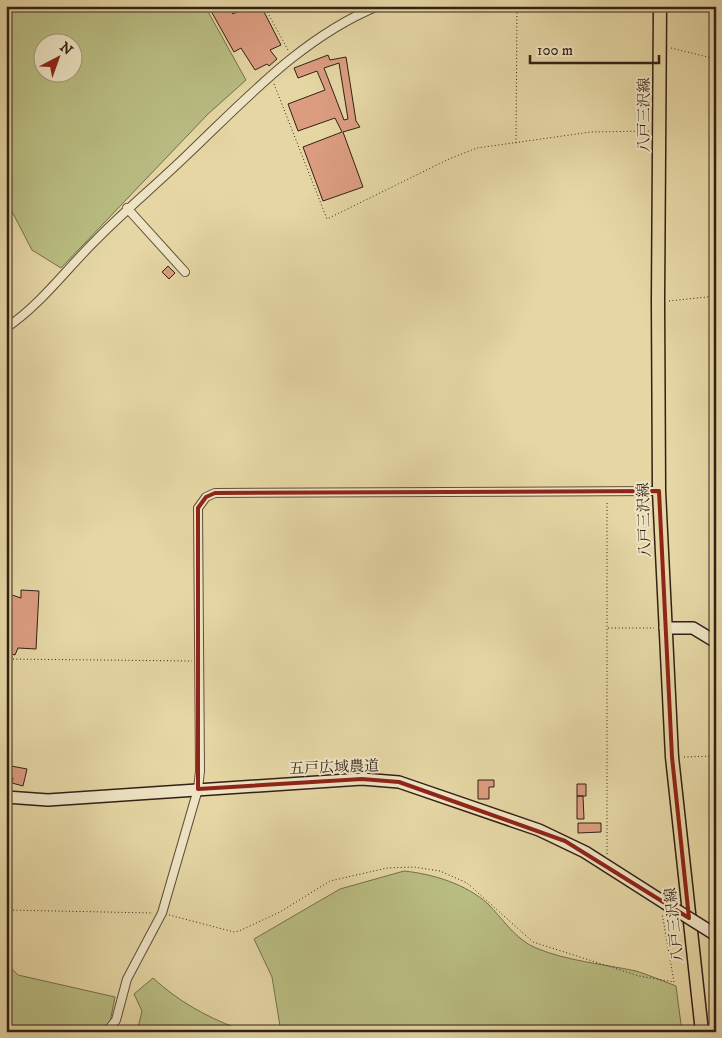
<svg xmlns="http://www.w3.org/2000/svg" width="722" height="1038" font-family="'IM FELL DW Pica','Noto Serif JP',serif">
  <style>
    .green { fill: #b9bd82; stroke: #766e4c; fill-rule: evenodd }
    .building { fill: #db9c80; stroke: #322016; fill-rule: evenodd }
    .lines { fill: none; stroke-linecap: round; stroke-linejoin: round }
    .street-casing { stroke: #5f4e3a; stroke-width: 10 }
    .secondary-casing { stroke: #322016; stroke-width: 14 }
    .primary-casing { stroke: #322016; stroke-width: 15 }
    .path { stroke: #322016; stroke-width: 1; stroke-dasharray: 1 2.5; stroke-linecap: butt }
    .street { stroke: #eee4c4; stroke-width: 8 }
    .secondary { stroke: #eee4c4; stroke-width: 11 }
    .primary { stroke: #e5d6a4; stroke-width: 12 }
    .secondary-bridge-casing { stroke: #322016; stroke-width: 14; stroke-linecap: butt }
    .secondary-bridge { stroke: #eee4c4; stroke-width: 11 }
    .marked { fill: none; stroke: #8f2418; stroke-width: 4; stroke-linejoin: round }
    .labels { text-anchor: middle; stroke-width: 4; stroke-linejoin: round; paint-order: stroke }
    .street-label { font-size: 15px; fill: #322016; stroke: #eee4c4 }
  </style>
  <rect width="100%" height="100%" fill="#e5d6a4"/>
  <filter id="stains"><feTurbulence type="fractalNoise" baseFrequency=".004" numOctaves="4"/><feColorMatrix values="0 0 0 0 .2 0 0 0 0 .09 0 0 0 0 .02 0 0 0 .5 -.17"/></filter>
  <radialGradient id="worn" r=".72"><stop offset=".6" stop-color="#630" stop-opacity="0"/><stop offset="1" stop-color="#630" stop-opacity=".3"/></radialGradient>
  <!-- green -->
  <path class="green" d="M6,6h203l-3,2 40,72 -38,34 -147,154 -29,-18 -26,-50zM42,42h30v30h-30z
    M404,871c29,3 62,13 84,33 14,14 28,36 48,44 31,13 67,16 100,23 13,4 27,10 40,15l6,46h-401l-9,-55 -18,-38 86,-50z
    M6,963l12,12 97,22 -7,35h-102z
    M153,978c25,23 52,38 83,50l1,4h-100l5,-21 -8,-17z"/>
  <!-- building -->
  <path class="building" d="M219,6h10l4,8 15,-8h13l20,39 -11,5 7,9 -8,7 -2,-2 -12,6 -14,-22 -7,4 -23,-41z
    M328,55l2,5 16,-3 10,64 4,6 -17,5 20,55 -40,14 -20,-54 39,-15 -7,-14 -37,13 -10,-27 37,-14 -8,-19 -19,7 -4,-10zM339,63l9,56 -4,1 -20,-52z
    M168,266l7,7 -6,6 -7,-7z
    M21,590l18,1 -3,58 -18,-1 -3,7 -9,-3v-59l15,5z
    M6,765l21,4 -4,17 -11,-3 1,-5 -7,-1z
    M478,780h16v7h-5v12h-11z
    M577,784h9v12h-9z
    M577,796h6l1,23h-7z
    M578,823h23v9l-23,1z"/>
  <g class="lines">
    <defs>
      <path id="street" d="M127,208l58,64
        M6,328c34,-23 58,-56 87,-85 30,-31 63,-58 94,-88 58,-55 115,-118 191,-149
        M107,1032l9,-12 11,-41 35,-66 36,-124 2,-18 -2,-263 8,-11 9,-4 444,-2"/>
      <path id="secondary" d="M665,628h28l23,14
        M6,797l42,3 314,-21 37,3 140,48 46,22 80,51"/>
      <path id="primary" d="M660,6l-2,295 1,190 13,266 30,275"/>
    </defs>
    <!-- street casing -->
    <use href="#street" class="street-casing"/>
    <!-- secondary casing -->
    <use href="#secondary" class="secondary-casing"/>
    <!-- primary casing -->
    <use href="#primary" class="primary-casing"/>
    <!-- path -->
    <path class="path" d="M264,6l24,44
      M671,48l45,11
      M274,84l53,135 122,-60 28,-11 114,-16 58,-1
      M516,143l1,-137
      M669,301l47,-5
      M608,628h46
      M6,659l186,2
      M684,757l32,-1
      M607,854v-353
      M6,910l147,3
      M169,915l65,17 5,-1 41,-19 50,-31 57,-13 27,-1 26,4 27,12 66,59 106,34 35,6 -12,-69"/>
    <!-- street -->
    <use href="#street" class="street"/>
    <!-- secondary -->
    <use href="#secondary" class="secondary"/>
    <!-- primary -->
    <use href="#primary" class="primary"/>
    <defs>
      <path id="secondary-bridge" d="M665,903l51,32"/>
    </defs>
    <!-- secondary-bridge casing -->
    <use href="#secondary-bridge" class="secondary-bridge-casing"/>
    <!-- secondary-bridge -->
    <use href="#secondary-bridge" class="secondary-bridge"/>
  </g>
  <!-- marked area -->
  <path class="marked" d="M659,491l13,266 17,161 -124,-77 -166,-59 -37,-3 -164,10v-281l8,-11 9,-4z"/>
  <g class="labels">
    <!-- street labels -->
    <g class="street-label">
      <text transform="translate(644 115) rotate(-90)" y="5">八戸三沢線</text>
      <text transform="translate(644 520) rotate(-92)" y="5">八戸三沢線</text>
      <text transform="translate(334 767) rotate(-2)" y="5">五戸広域農道</text>
      <text transform="translate(674 925) rotate(-96)" y="5">八戸三沢線</text>
    </g>
  </g>
  <!-- margin -->
  <rect width="722" height="1038" fill="none" stroke="#e5d6a4" stroke-width="25"/>
  <rect x="8" y="8" width="707" height="1023" fill="none" stroke="#322016" stroke-width="2.5"/>
  <rect x="12" y="12" width="697" height="1013" fill="none" stroke="#322016"/>
  <!-- north arrow -->
  <g transform="translate(58 58) rotate(41)"><circle r="24" fill="#eee4c4" stroke="#a3967e"/>
  <path d="M0-4L9 19L0 12L-9 19Z" fill="#8f2418"/>
  <text y="-8" font-size="14" font-weight="bold" text-anchor="middle" fill="#322016">N</text>
  </g>
  <!-- scale -->
  <path d="M530 55v8h129v-8" fill="none" stroke="#322016" stroke-width="2.5"/>
  <text x="537" y="55" font-size="15" fill="#322016" stroke="#eee4c4" stroke-width="4" paint-order="stroke">100 m</text>
  <rect width="100%" height="100%" filter="url(#stains)"/>
  <rect width="100%" height="100%" fill="url(#worn)"/>
</svg>
